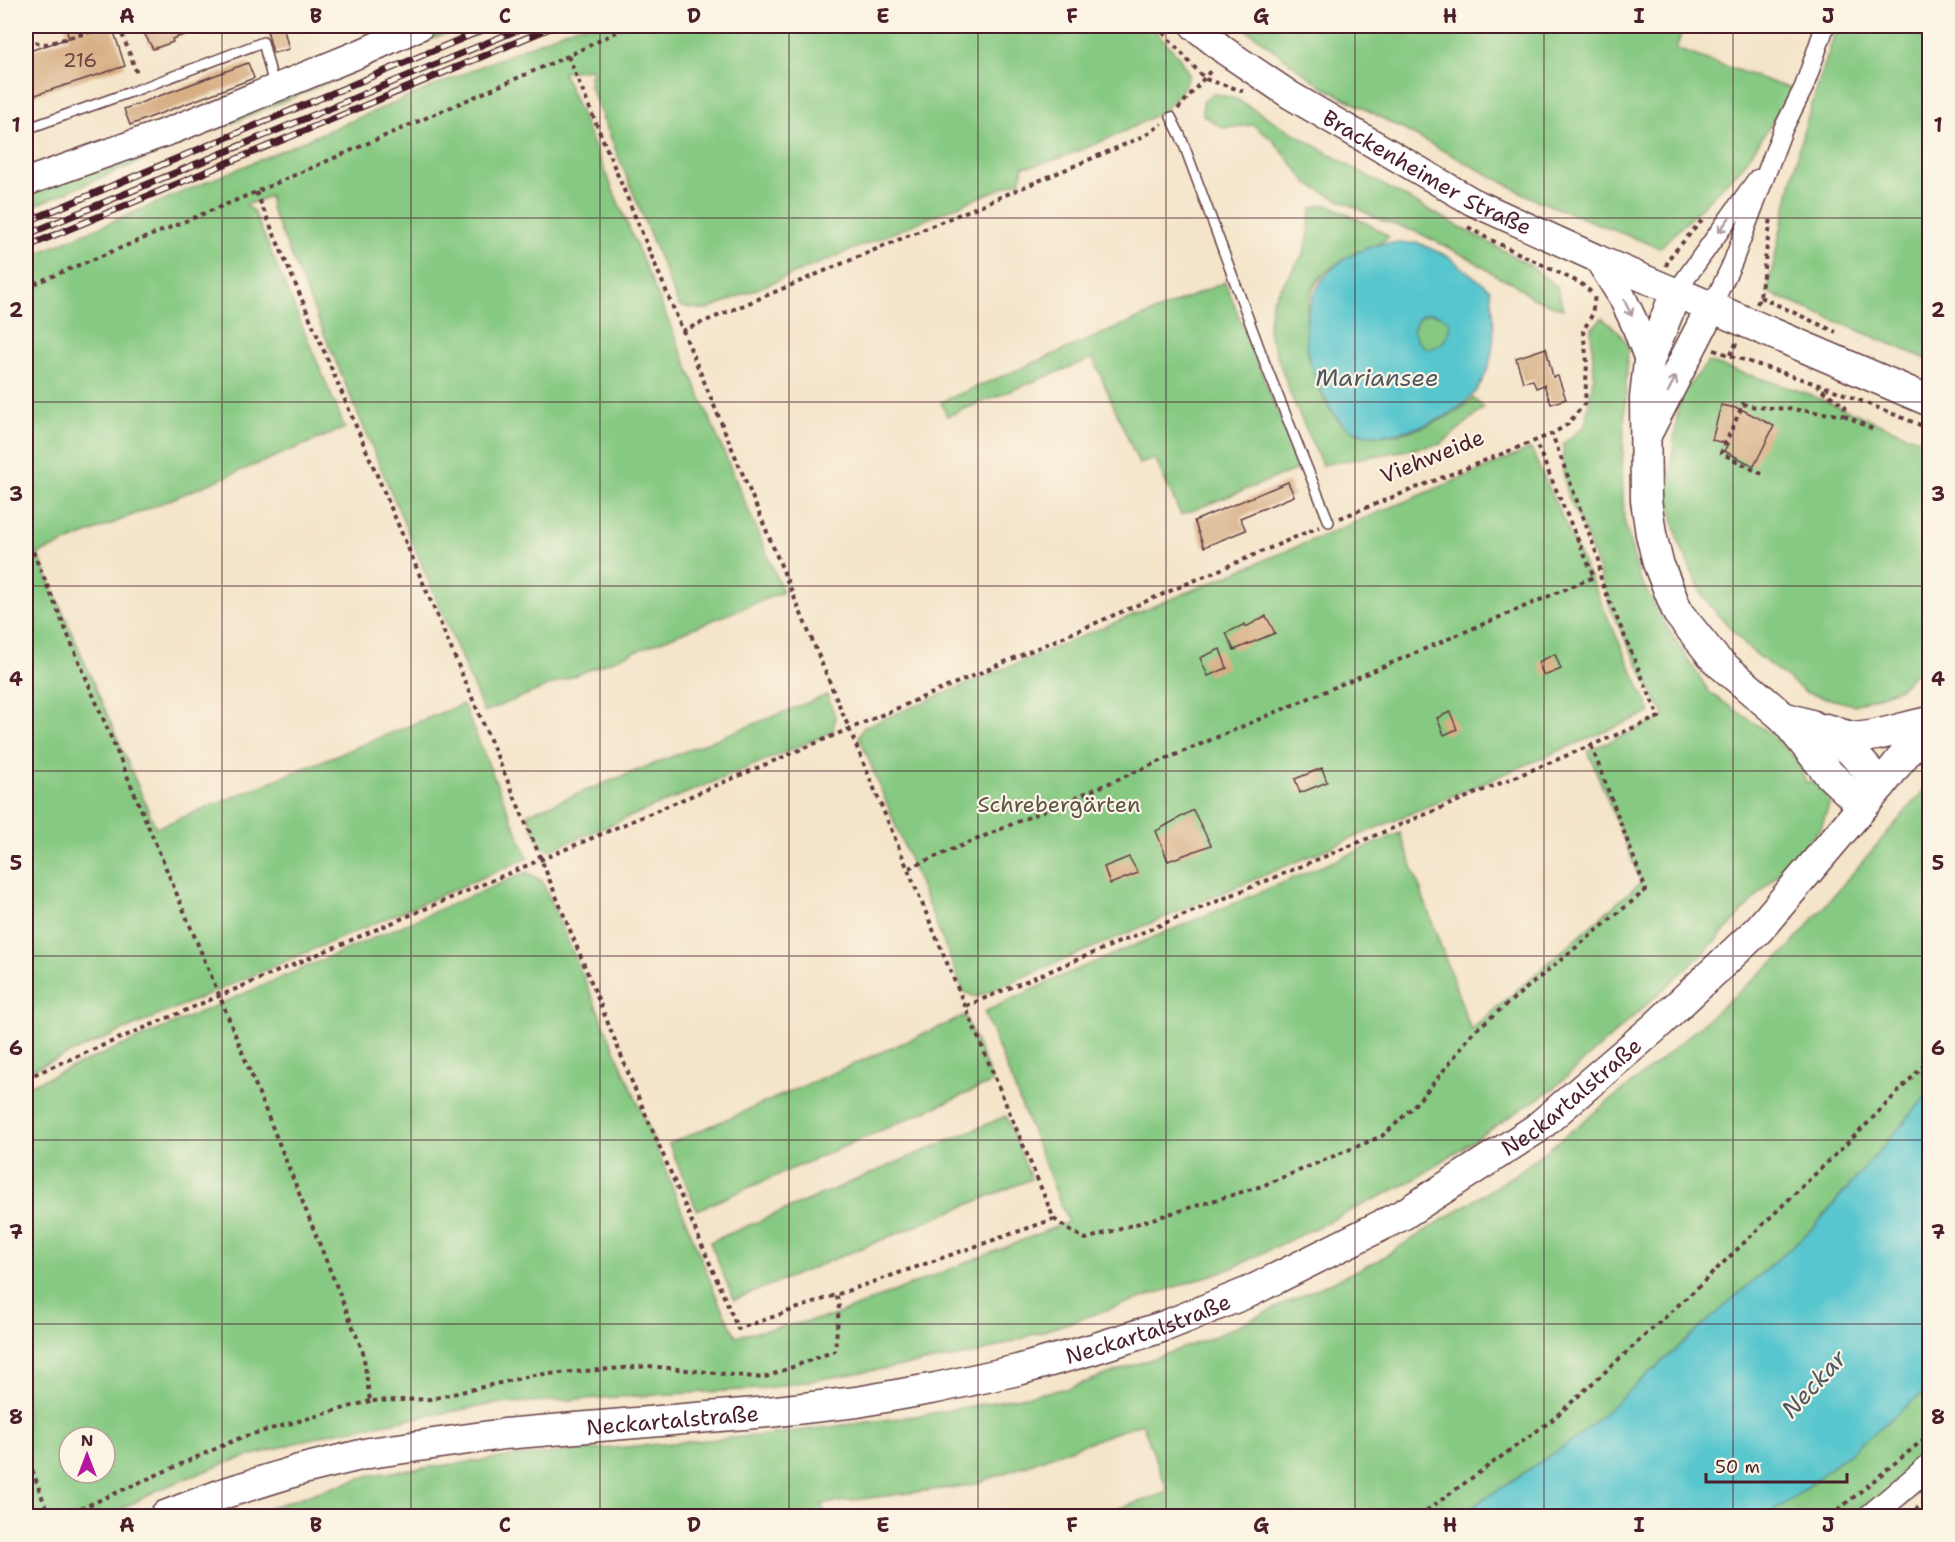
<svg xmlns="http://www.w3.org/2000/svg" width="1955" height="1542" font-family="'Shantell Sans',sans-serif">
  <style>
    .green { fill: #86c982; stroke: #687456; stroke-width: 1.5; fill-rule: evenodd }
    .water { fill: #59c6ce; stroke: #52727c; stroke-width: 1.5; fill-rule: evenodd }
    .building { fill: #d7af85 }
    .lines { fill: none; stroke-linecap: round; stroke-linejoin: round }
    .service-casing { stroke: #643d43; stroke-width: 12 }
    .minor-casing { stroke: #643d43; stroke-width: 21 }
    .tertiary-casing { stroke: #643d43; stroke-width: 27 }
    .secondary-casing { stroke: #643d43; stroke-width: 30 }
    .primary-casing { stroke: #643d43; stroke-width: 33 }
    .path { stroke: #643d43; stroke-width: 4; stroke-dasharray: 4.5 4.5; stroke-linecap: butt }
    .service { stroke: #fff; stroke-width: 9 }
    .minor { stroke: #fff; stroke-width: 18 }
    .tertiary { stroke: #fff; stroke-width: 24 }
    .secondary { stroke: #fff; stroke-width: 27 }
    .primary { stroke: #fff; stroke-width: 30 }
    .rail-casing { stroke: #4a1f2b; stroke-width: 7 }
    .rail { stroke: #fcf5e5; stroke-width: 4.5; stroke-dasharray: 14; stroke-linecap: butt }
    .oneway { stroke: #ae9aa0 }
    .grid { fill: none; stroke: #4a1f2b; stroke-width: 1.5; stroke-opacity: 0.55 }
    .labels { text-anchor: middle; stroke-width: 4.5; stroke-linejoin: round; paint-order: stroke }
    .number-label { font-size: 20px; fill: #6d4342 }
    .street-label { font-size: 22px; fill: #4a1f2b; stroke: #fcf5e5 }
    .park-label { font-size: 22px; fill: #5c5245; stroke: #fcf5e5 }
    .water-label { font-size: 24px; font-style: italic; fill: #4f5964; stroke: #fcf5e5 }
    .neatline { fill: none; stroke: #4a1f2b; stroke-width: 2 }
    .grid-label { font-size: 20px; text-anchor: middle; font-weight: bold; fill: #4a1f2b }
  </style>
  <rect width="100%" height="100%" fill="#fcf5e5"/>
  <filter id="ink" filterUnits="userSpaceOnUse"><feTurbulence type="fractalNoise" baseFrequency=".0167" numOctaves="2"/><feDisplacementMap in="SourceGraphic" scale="12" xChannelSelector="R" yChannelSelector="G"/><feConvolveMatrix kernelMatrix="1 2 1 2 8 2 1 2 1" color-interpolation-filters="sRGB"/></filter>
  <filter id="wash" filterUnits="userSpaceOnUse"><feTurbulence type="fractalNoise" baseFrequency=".008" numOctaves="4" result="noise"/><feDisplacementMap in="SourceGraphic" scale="24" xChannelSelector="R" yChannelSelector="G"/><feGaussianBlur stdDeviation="1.35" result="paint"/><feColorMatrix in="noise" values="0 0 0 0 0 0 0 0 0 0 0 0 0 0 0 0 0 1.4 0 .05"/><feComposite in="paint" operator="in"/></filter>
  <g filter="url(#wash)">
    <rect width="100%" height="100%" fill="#f4e4c9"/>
    <!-- green -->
    <path class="green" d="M453,26h10l-437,183v-14l202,-75z
      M577,26h574l27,30 11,18c-4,13 -11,24 -22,33 -20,17 -120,61 -144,59l-2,14 -315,130 -27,-4 -90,-222 3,-15 -29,3 220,520 -299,120 -213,-504 -1,-12 -24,9 8,7 91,216 -307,126 118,274 307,-124 65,154 -502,214v-814z
      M1242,26h442l-8,23 118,41 -51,76 -83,82 -124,-48 -216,-115z
      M1837,26h92v334l-162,-68 35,-156z
      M1213,93l23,6 129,76 163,89 29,23 6,22 -31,-11 -20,-16 -12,-4 -29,-19 -54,-27 -34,-11 -74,-36 -36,-45 -20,-15 -30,3 -20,-13v-13z
      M1326,204l46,22 17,11c-7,7 -14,8 -23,12 -18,8 -37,17 -49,33 -13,18 -12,45 -8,66 10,63 35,103 104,82 23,-7 43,-15 60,-32l11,10 -43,36 -119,21 -30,-67 -24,-68 4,-29 32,-48 5,-18v-15l3,-12z
      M1225,282l75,186 -119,47 -26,-56 -16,5 -46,-106 -146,58 -6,-14z
      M1432,313l10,3 8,7c-2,16 -6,22 -22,26l-10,-7 -5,-12c4,-11 6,-15 19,-17z
      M1602,318l16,13 10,15 -6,126 2,47 15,58 27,49 44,67 58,39 29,28 9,22 12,-1 12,21 -9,26 -115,123 -152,137 -142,93 -180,87 -257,86 -216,35 -265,15 -163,29 -105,30 -66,26 -52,27h-82v-429l501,-215 15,9 109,253 68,169 17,33 97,-20 235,-94 -84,-210 78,-36 338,-143 71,197 170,-148 -53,-131 77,-34 -52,-102 -24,-73 -21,-46 -5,-25v-27l22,-19 9,-51 -3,-45zM69,1437h36v36h-36z
      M1708,362l98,31 123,51v216l-29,28 -46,17 -48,-12 -59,-46 -44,-50 -25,-57 -10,-47 11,-95z
      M1531,449l120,263 -675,285 -12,-5 -105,-256 5,-9z
      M827,695l8,21 -2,16 -283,118 -9,-4 -14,-32z
      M1929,784v309l-114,133 -241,214 -116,76h-362l72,-24 -26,-69 -170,62 -150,19 4,12h-582l126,-41 139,-18 257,-22 157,-20 146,-27 142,-50 166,-77 142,-89 137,-108 130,-113z
      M965,1016l28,66 -296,128 -28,-66z
      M1006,1116l25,63 -297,121 -24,-58z
      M1929,1388v96l-38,32h-124l25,-17z"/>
    <!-- water -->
    <path class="water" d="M1418,243l29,13 43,33c13,74 -5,122 -82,141 -19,5 -40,9 -58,-1 -16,-9 -24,-28 -31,-44 -30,-61 -8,-126 63,-141 11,-2 25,0 36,-1zM1432,313l10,3 8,7c-1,16 -6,22 -22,26l-10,-7 -5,-12c4,-11 6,-16 19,-17z
      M1929,1093v295l-137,111 -25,17h-309l116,-76 241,-214z"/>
    <g id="blocks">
      <!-- building -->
      <path class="building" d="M65,26h47l13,40 -99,32v-46l43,-14z
        M140,26h63l1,2 -32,11 1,3 -20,7z
        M266,26h17l6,23 -16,4z
        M248,63l6,15 -124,47 -6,-16z
        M1546,348l7,29 5,-1 8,23 -15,5 -7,-19 -8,3 -3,-8 -10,2 -7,-24z
        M1721,405l20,4 33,17 -20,40 -30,-15 4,-7 -16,-4z
        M1288,482l6,14 -54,22 6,12 -42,17 -10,-26z
        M1266,616l9,17 -41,17 -8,-17 19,-9 1,3z
        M1220,649l7,19 -19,8 -8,-18z
        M1555,654l6,15 -17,7 -6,-14z
        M1450,712l7,17 -13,6 -7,-17z
        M1322,768l5,14 -27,11 -5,-14z
        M1193,810l18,35 -43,16 -12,-30z
        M1129,857l9,16 -28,11 -6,-17z"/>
    </g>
  </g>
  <g filter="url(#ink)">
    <use href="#blocks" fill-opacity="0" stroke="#643d43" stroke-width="1.5"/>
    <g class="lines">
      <defs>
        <path id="service" d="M1171,117l10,20 85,229 63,156
          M26,129l116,-41 121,-46 11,44"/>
        <path id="minor" d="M1676,292l81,-113
          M1711,308l21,-44 51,-135 21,-42 21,-61"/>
        <path id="tertiary" d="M1871,1516l59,-50"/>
        <g id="secondary">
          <path id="s1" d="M1194,26l31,25 65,44 183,107 125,57 78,33"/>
          <path d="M26,182l149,-53 186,-76 59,-27"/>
          <path d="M1598,259l24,38 12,25 15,39"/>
        </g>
        <g id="primary">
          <path d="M1647,433l64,-125"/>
          <path d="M1783,717l28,8 40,26 30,34"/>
          <path d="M1826,729c8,2 18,7 28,8 21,2 53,-12 76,-15"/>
          <path d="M1863,806l-34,-32 -46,-57 -67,-57 -38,-47 -20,-50 -7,-29 -5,-34 -1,-102 4,-37 27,-69 254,109"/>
          <path id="s2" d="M165,1516l60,-23 74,-23 70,-17 135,-19 264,-22 89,-10 79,-14 82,-18 75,-21 72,-23 84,-34 155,-78 132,-85 118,-101 105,-99 122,-144 49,-63"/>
        </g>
      </defs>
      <!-- service casing -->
      <use href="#service" class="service-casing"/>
      <!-- minor casing -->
      <use href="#minor" class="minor-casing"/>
      <!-- tertiary casing -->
      <use href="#tertiary" class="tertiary-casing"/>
      <!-- secondary casing -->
      <use href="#secondary" class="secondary-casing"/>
      <!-- primary casing -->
      <use href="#primary" class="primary-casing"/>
      <!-- path -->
      <path class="path" d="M119,26l19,50
        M1157,26l48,53 38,12
        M26,41l21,3 63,-18
        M568,56l486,1163 15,11 17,9 176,-53 120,-50c35,-29 64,-68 91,-104l173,-142 -55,-145
        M1178,109l34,-40
        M256,192l285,667 95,233 102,237 316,-110
        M1468,227l19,11 93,45 11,9
        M1666,266l3,-8 35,-40
        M26,287l230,-95 312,-136 61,-30
        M1760,297l76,35
        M1757,304l3,-7 11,-80
        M682,331l430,-181 34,-15 16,-11
        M1714,350l120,40 96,39
        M1730,355l7,-13
        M1844,415l32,16
        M1762,474l-41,-21 22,-49c15,5 28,3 43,5 20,1 39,5 58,6l1,-9 -27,-19
        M1340,518l212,-84 16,-10 17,-21 2,-41 -4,-31 9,-16 3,-20
        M26,535l194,462 143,355 7,49 61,-2 103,-24 115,-9 114,12 72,-27 4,-45 -3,-13
        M909,868l685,-291 -59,-136
        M966,1006l693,-289 -58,-136 -2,-21 -47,-126
        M26,1078l823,-349 470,-202
        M26,1453l23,63
        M64,1516l178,-79 128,-36
        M1419,1516l133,-96 143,-130 169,-163 66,-68
        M1831,1516l99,-82
        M1908,1516l22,-19"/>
      <!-- service -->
      <use href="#service" class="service"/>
      <!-- minor -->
      <use href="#minor" class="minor"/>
      <!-- tertiary -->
      <use href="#tertiary" class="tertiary"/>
      <!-- secondary -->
      <use href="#secondary" class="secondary"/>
      <!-- primary -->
      <use href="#primary" class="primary"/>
      <defs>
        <path id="rail" d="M26,222l466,-196
          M26,235l501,-209
          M26,247l529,-221"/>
      </defs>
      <!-- rail casing -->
      <use href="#rail" class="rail-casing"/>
      <!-- rail -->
      <use href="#rail" class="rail"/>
    </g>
    <!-- one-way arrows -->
    <defs><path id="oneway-shaft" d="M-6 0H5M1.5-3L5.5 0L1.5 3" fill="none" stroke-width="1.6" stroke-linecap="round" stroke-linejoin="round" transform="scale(1.5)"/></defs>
    <g class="oneway">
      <use href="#oneway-shaft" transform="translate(1724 225) rotate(126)"/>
      <use href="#oneway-shaft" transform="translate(1628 308) rotate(64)"/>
      <use href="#oneway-shaft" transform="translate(1672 384) rotate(-63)"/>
    </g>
  </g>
  <!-- grid -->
  <path class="grid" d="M222,26v1490M411,26v1490M600,26v1490M789,26v1490M978,26v1490M1166,26v1490M1355,26v1490M1544,26v1490M1733,26v1490M26,218h1904M26,402h1904M26,586h1904M26,771h1904M26,956h1904M26,1140h1904M26,1324h1904"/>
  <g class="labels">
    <!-- number labels -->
    <g class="number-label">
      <text x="80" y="67">216</text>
    </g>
    <!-- street labels -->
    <g class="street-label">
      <text dy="8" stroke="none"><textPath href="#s1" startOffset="276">Brackenheimer Straße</textPath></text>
      <text transform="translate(1432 456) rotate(-22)" y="8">Viehweide</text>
      <text dy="8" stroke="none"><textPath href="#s2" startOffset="1491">Neckartalstraße</textPath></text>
      <text dy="8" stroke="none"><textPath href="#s2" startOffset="1005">Neckartalstraße</textPath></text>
      <text dy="8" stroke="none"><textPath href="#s2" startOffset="519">Neckartalstraße</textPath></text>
    </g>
    <!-- park labels -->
    <g class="park-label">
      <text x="1059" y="812">Schrebergärten</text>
    </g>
    <!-- water labels -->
    <g class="water-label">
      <text x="1377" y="386">Mariansee</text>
      <text transform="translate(1814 1384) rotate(-47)" y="8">Neckar</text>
    </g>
  </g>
  <!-- margin -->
  <rect width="1955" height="1542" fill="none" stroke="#fcf5e5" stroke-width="66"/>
  <!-- north arrow -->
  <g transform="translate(87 1455)"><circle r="28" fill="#fcf5e5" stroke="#b59f9b" stroke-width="1.5"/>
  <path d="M0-4.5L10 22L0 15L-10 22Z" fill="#b5179e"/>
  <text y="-9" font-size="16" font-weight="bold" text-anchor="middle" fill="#4a1f2b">N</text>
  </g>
  <!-- scale -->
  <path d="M1706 1473v9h141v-9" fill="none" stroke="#4a1f2b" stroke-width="3"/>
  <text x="1715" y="1473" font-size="18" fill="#4a1f2b" stroke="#fcf5e5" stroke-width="4.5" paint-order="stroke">50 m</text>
  <rect x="33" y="33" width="1889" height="1476" class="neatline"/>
  <g class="grid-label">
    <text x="127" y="23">A</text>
    <text x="316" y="23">B</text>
    <text x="505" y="23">C</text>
    <text x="694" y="23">D</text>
    <text x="883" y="23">E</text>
    <text x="1072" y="23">F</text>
    <text x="1261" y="23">G</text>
    <text x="1450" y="23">H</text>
    <text x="1639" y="23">I</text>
    <text x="1828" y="23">J</text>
    <text x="16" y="132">1</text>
    <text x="1938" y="132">1</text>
    <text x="16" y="317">2</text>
    <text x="1938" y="317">2</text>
    <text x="16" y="501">3</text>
    <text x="1938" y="501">3</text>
    <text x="16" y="686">4</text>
    <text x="1938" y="686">4</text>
    <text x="16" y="870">5</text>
    <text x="1938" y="870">5</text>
    <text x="16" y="1055">6</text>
    <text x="1938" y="1055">6</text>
    <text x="16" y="1239">7</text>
    <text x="1938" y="1239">7</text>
    <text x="16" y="1424">8</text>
    <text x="1938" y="1424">8</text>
    <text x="127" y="1532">A</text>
    <text x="316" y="1532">B</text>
    <text x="505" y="1532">C</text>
    <text x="694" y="1532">D</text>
    <text x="883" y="1532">E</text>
    <text x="1072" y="1532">F</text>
    <text x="1261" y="1532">G</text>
    <text x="1450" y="1532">H</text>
    <text x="1639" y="1532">I</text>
    <text x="1828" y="1532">J</text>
  </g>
</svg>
